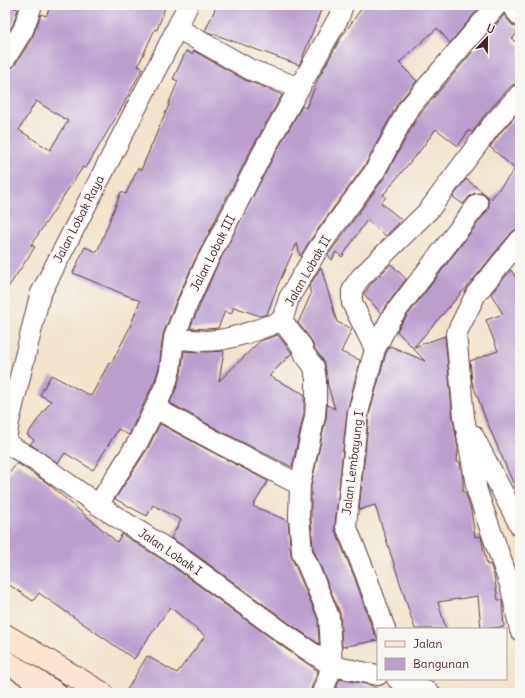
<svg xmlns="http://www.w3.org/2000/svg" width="525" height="698" font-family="Delius,sans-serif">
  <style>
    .building { fill: #ba9fcd; fill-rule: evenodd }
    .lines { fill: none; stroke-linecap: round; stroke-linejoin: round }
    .street-casing { stroke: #633c43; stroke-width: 22 }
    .secondary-casing { stroke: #633c43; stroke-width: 24 }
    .street { stroke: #fff; stroke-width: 20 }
    .secondary { stroke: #fde4d1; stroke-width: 22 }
    .labels { text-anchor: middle; stroke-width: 3; stroke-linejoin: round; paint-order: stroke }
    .street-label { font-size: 12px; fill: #4a1f2b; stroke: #f6f6f2 }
  </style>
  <rect width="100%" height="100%" fill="#f6f6f2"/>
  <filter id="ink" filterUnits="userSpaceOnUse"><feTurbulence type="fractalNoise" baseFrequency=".025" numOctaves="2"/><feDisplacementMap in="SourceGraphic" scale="8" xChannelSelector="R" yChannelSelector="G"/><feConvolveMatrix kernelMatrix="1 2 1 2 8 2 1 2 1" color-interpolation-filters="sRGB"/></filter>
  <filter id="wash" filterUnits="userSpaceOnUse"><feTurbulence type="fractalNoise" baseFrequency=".012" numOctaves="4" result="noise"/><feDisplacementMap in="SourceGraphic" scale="16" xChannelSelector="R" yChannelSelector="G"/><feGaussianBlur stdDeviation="0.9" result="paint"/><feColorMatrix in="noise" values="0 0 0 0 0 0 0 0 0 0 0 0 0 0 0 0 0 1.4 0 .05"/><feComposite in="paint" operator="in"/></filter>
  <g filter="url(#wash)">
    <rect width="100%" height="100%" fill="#f2e3cb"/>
    <g id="blocks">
      <!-- building -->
      <path class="building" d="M5,5l13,4 -5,16 -8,12z
        M51,5h115l-9,25 -2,-1 -17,37 5,2 -18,33v1l-39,66 -3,-1 -52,78 4,2 -30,45v-222l6,-1 4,-4 18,-29 8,-22 5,2zM36,101l32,20 -18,29 -31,-20z
        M217,5h106l-21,54 -3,6 -94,-34z
        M364,5h118l-32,38 -13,-15 -38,35 18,18 -19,22 -33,62 -39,53 -17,24 -9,14 -3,-13 -20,44 -10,27 -7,2 -26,-9 -3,7 -6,-3 -7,17 -11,1 -17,-1 25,-58 56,-109 31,-55 4,2 13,-31 23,-41z
        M504,15l7,9 5,3h4v3l-8,9 8,7v37h-4l-5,3 -28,31 -11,16 -3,-3 -11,16 -22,-17 -20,27h-1l-32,39 3,2 -5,6 21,17 -16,16 -19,-16 -25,37 -6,-5 -4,8 -4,-5 56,-77 34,-62z
        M186,51l6,3 2,-3 51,29 26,10 11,5 -31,55 -56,110 -19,41 -13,33 -4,34 -4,12 -26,55 -11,-6 -25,41 -28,-17 -7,10 -28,-19 4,-4 -7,-5 24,-34 -11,-6 11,-20 40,21 18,-33 2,1 18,-35 11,-28 -67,-28 12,-26 12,5 24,-60 5,2 12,-26 3,2 17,-40v-1l11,-24h-1l10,-24 -5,-2z
        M520,111v118h-4l-5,4 -35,43 -62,71 31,-11 8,82 5,31 -1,13h3l3,18v12h2l6,18 4,27 6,-1 6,29 3,-1 4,11 4,25h4l2,27 -23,2 -3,-33 -40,6 8,27h-31l-40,-124 -16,5 10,-95 17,-62 4,-7 35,15 -28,-30 4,-7 86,-113 2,-5 -1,-7 -3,-4 -5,-2 -7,1 -4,3 -6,7 -10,-7 13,-18 25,20 24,-30 -25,-22 11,-15z
        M391,264l15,15 -25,34 -17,-19 6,-9z
        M321,267l16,55 15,7 -11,23 19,8 -13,52 -12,113v5l20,49 19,54 4,5v2l-15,3 -21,4 -2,-34 -27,-64 -2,-32v-31l15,-68 1,-13 8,4 -7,-23 -3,-21 -2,-5 -8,-11 -5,-11 -12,-15 13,-29 -2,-7z
        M511,270l9,14v215l-34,-79 -14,-38 -2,-21 28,-10 -12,-31 17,-6 -12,-20z
        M278,335l14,18 -23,23 35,18v20l-12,53 -70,-35 -52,-29 6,-14 5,-16 3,-22 23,1 17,-1 -5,30 41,-40z
        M160,424l52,28 56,29 -15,25 35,15 3,35 27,63 1,25 -19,-13 -115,-84 -14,-9 10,-18 -28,-15 -6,11 -32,-17 33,-51z
        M17,463l29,19 71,60 5,-8 50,32 114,83 32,22 -7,18v4h-186l22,-37 30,17 28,-37 -35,-29 -36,52 -95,-66 -6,8 -28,-19v-103z
        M340,679l30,6 16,8h-52z"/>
    </g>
  </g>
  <g filter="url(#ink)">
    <use href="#blocks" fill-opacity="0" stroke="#633c43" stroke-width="1"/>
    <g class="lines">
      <defs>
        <path id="street" d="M511,5l9,11
          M177,28l74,42 49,18
          M5,59l18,-29 9,-25
          M520,240l-44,54 -20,40 8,83 13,74 34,97 9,42
          M174,338c14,2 30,4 44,2 22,-3 43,-12 64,-19
          M375,349l-23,-46v-12l3,-6 6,-8 68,-67 63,-85 28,-31
          M155,408l62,34 83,43
          M473,435l47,91
          M6,443l30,18 62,44 80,51 115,84 39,26 46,9
          M5,445l4,-23 31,-127 126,-245 22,-45
          M98,505l40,-63 17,-34 11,-24 4,-14 4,-32 13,-33 18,-40 31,-59 25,-50 78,-139 4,-12
          M385,629l-19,-54 -20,-49 12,-113 17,-64 16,-31 87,-114
          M397,679l33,14
          M322,693l4,-10 6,-17 -3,-49 -7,-18 -20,-47 -3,-35 1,-32 15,-69 1,-14v-22l-2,-13 -9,-12 -4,-10 -19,-24 7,-23 29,-49 17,-24 40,-54 33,-62 89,-104"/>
        <path id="secondary" d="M5,635l97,58
          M5,661l51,32"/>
      </defs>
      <!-- street casing -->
      <use href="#street" class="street-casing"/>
      <!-- secondary casing -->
      <use href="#secondary" class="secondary-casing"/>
      <!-- street -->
      <use href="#street" class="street"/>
      <!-- secondary -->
      <use href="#secondary" class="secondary"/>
    </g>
  </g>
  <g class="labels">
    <!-- street labels -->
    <g class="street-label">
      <text transform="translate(79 219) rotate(-63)" y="4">Jalan Lobak Raya</text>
      <text transform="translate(213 253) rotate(-63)" y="4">Jalan Lobak III</text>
      <text transform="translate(308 271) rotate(-60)" y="4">Jalan Lobak II</text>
      <text transform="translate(353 463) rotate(-83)" y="4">Jalan Lembayung I</text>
      <text transform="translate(170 552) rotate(34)" y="4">Jalan Lobak I</text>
    </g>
  </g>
  <!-- margin -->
  <rect width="525" height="698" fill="none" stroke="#f6f6f2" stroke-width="20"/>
  <!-- legend -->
  <rect x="377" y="628" width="130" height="52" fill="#f6f6f2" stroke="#b1a0a2"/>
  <rect x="385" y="641" width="20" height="6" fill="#fde4d1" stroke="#b1a0a2"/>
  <text x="413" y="648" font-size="12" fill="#4a1f2b">Jalan</text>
  <rect x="385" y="658" width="20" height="12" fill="#ba9fcd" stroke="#b1a0a2"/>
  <text x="413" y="668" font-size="12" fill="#4a1f2b">Bangunan</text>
  <!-- north arrow -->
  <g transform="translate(487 38) rotate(22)" stroke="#f6f6f2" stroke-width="3" paint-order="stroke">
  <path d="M0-3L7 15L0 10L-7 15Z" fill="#4a1f2b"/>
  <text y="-6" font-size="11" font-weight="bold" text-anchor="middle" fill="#4a1f2b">U</text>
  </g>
</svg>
